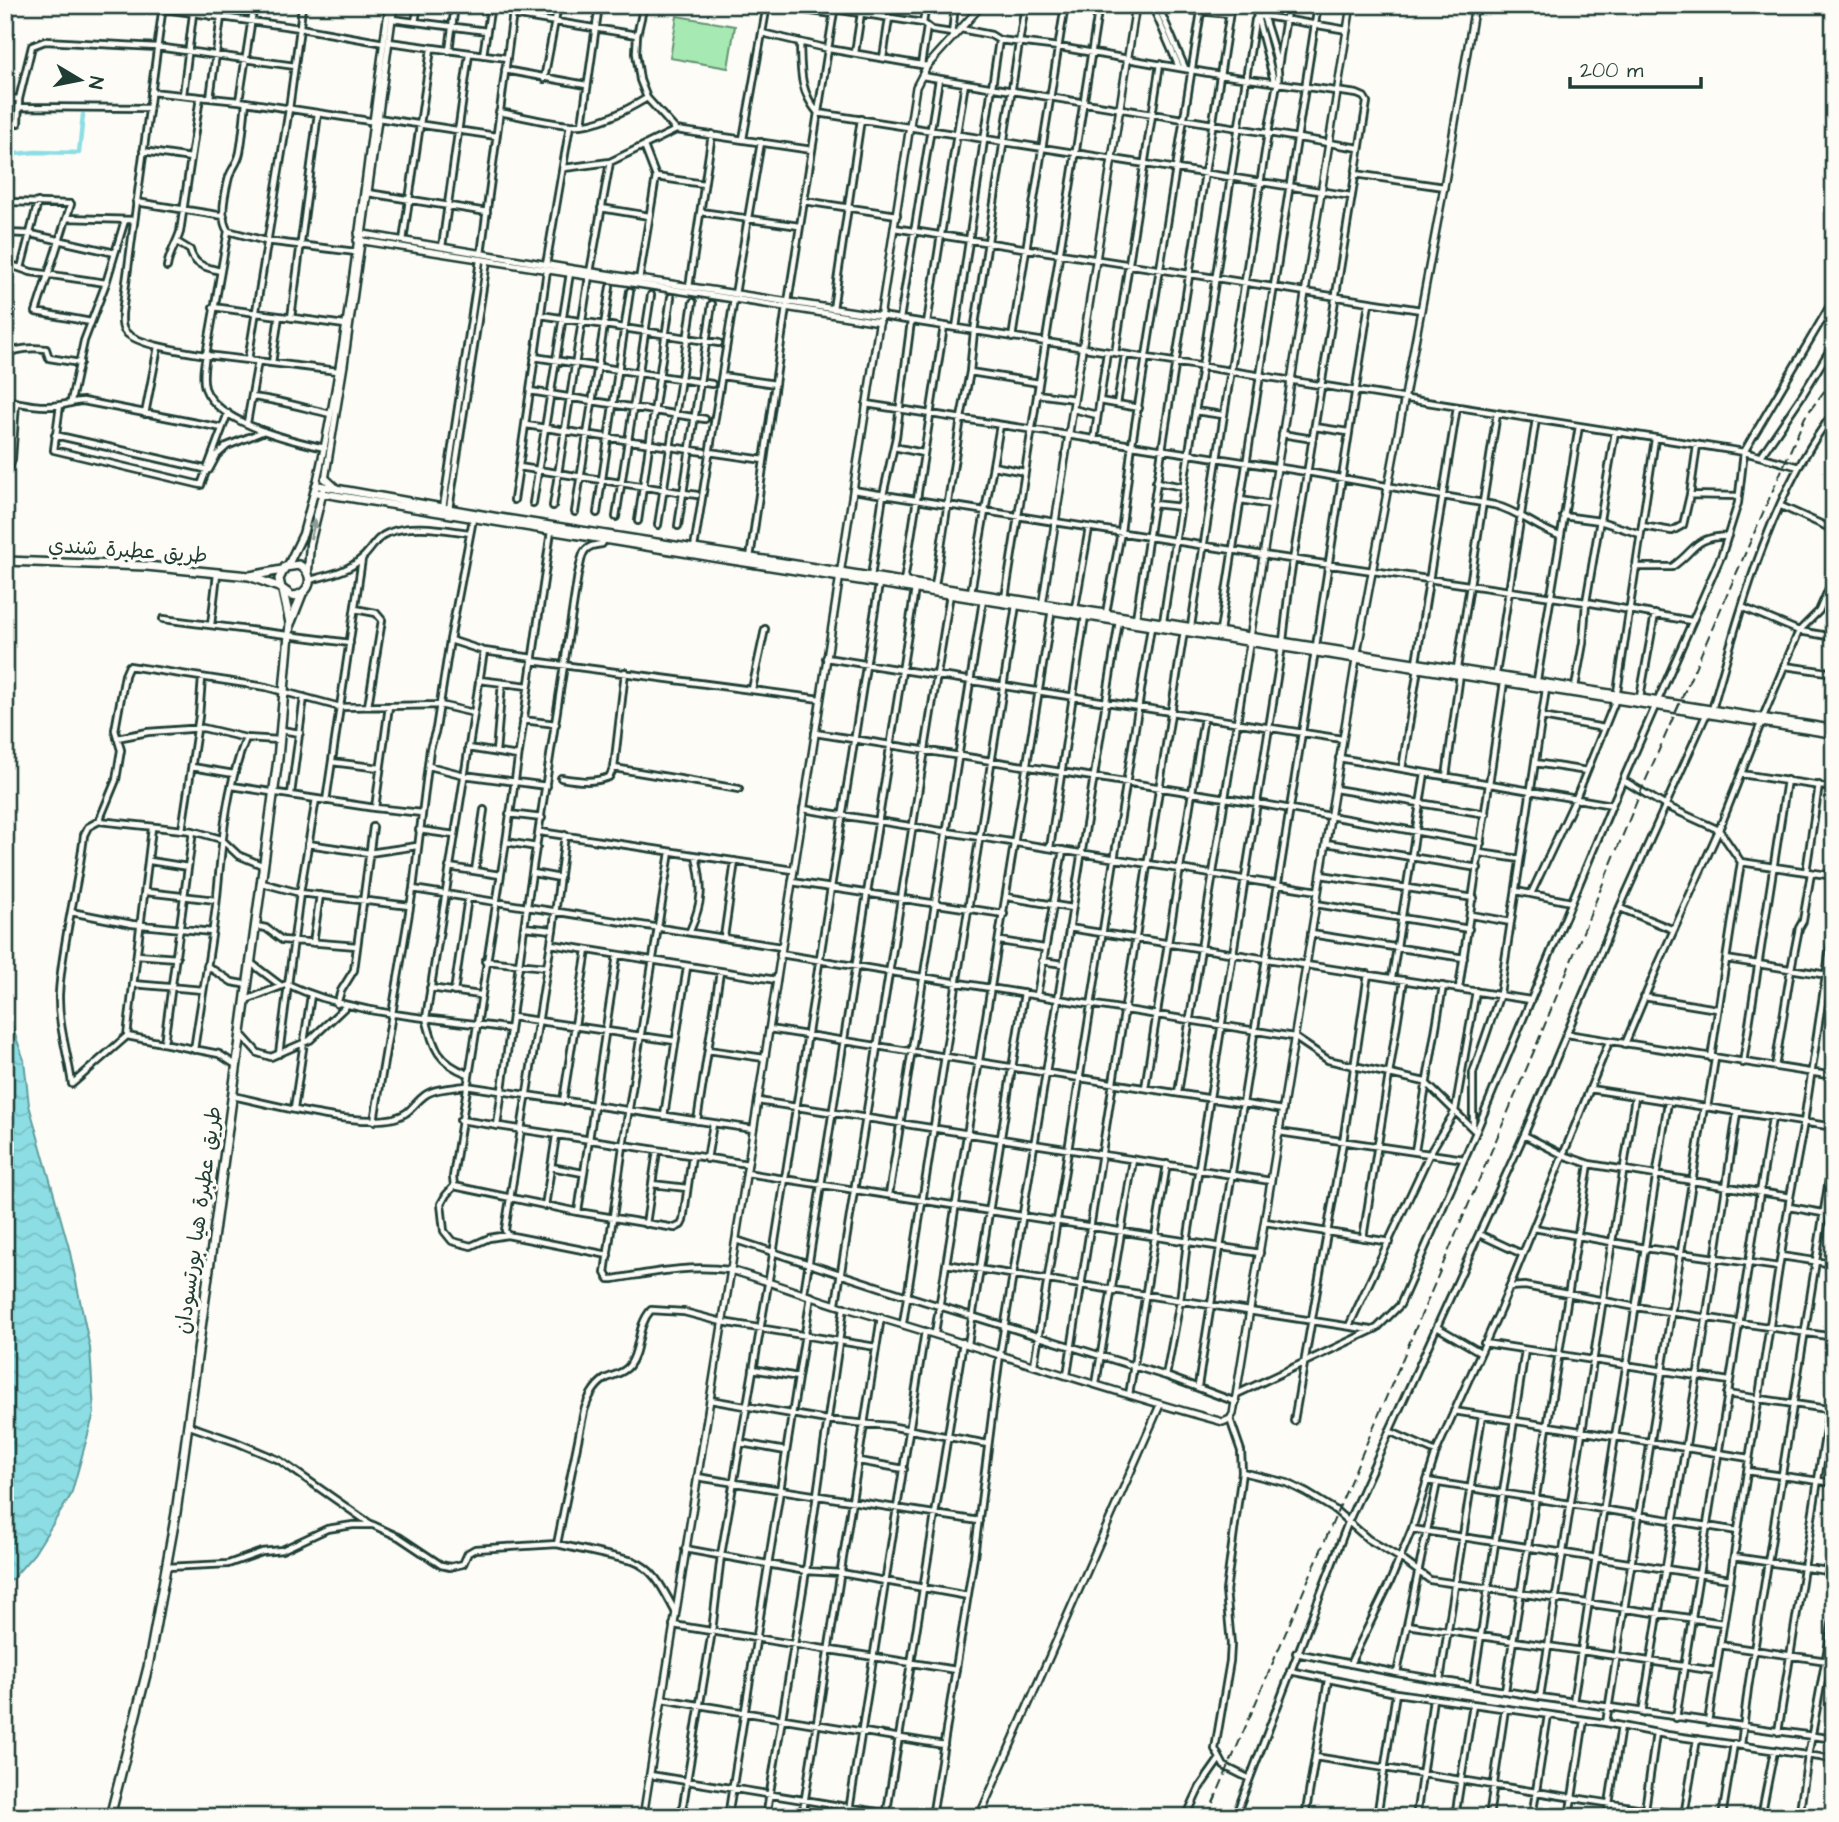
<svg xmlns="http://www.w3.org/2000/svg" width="1839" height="1822" font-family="'Architects Daughter','Playpen Sans Arabic',sans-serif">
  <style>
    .green { fill: #a7e9b2; stroke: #639373; stroke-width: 2 }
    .water { fill: url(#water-waves); stroke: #609e9e; stroke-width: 2 }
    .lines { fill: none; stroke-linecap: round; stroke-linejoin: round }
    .canal { stroke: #8cdee4; stroke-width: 4.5 }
    .street-casing { stroke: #1f3d34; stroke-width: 10 }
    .secondary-casing { stroke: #1f3d34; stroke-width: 10 }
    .primary-casing { stroke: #1f3d34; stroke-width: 11 }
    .highway-casing { stroke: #1f3d34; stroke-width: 12 }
    .street { stroke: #fdfcf7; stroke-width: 4.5 }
    .secondary { stroke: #fdfcf7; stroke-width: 5 }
    .primary { stroke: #fdfcf7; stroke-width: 6 }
    .highway { stroke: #fdfcf7; stroke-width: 7 }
    .rail { stroke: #1f3d34; stroke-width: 2; stroke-dasharray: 10 5; stroke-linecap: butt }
    .oneway { fill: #8e9c96 }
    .labels { text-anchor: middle; stroke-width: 7; stroke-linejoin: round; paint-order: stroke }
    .street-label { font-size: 21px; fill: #1f3d34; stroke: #fdfcf7 }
  </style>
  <defs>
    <pattern id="water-waves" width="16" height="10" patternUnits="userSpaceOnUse" patternTransform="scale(1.75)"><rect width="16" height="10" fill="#8cdee4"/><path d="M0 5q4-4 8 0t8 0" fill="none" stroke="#78bfc4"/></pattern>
  </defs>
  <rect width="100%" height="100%" fill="#fdfcf7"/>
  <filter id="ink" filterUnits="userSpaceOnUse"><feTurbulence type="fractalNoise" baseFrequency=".0143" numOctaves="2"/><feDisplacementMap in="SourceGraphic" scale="14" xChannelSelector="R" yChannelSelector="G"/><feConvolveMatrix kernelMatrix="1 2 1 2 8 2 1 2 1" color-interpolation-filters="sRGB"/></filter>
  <g filter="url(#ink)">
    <!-- green -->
    <path class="green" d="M677,16l58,10 -7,42 -58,-10z"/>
    <!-- water -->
    <path class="water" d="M5,1006l19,54 5,45 40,143 21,100 4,65 -23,82 -37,59 -29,33z"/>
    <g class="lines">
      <!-- canal -->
      <path class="canal" d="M6,155l29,-3 44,1 4,-38"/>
      <defs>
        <path id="street" d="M136,5l164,23 2,-23
          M163,5l-41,308c0,5 -1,12 2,17 9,15 64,22 82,25 -2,11 -4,23 -1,33 12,35 87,53 120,60
          M644,5l-7,30 -1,18 4,27 7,18 29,32 136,20
          M769,5l64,9
          M1152,5l27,62
          M1254,5l20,76
          M1159,7l70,7
          M1159,8l26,60
          M834,9l89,14 9,7 20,3
          M513,15l124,20
          M210,16l2,-11
          M392,19l95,12
          M415,22l3,-17
          M923,23l3,-18
          M961,29l30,6 8,5 60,7 161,28 137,19 7,3 3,5 -77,477 -7,62
          M762,33l67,16 98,17
          M952,35l3,-30
          M389,42l118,16
          M800,42c1,28 -1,48 18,71l533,83
          M449,51l6,-46
          M855,53l6,-40
          M483,55l8,-50
          M883,58l6,-40
          M921,65l6,-38
          M1278,67l10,-62
          M505,70l81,15
          M922,76l437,72
          M544,79l14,-74
          M151,92l88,9 137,21
          M183,95l10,-81
          M5,98l14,1
          M210,98l11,-81
          M239,101l15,-96
          M246,102c-2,17 -3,34 -6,50 -2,11 -8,16 -11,25 -4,15 -10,42 -1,54l-22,124 132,16
          M19,107l130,1
          M499,112c23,4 47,11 71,13 26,2 55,-14 77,-27
          M378,118l118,18
          M582,124l17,-119
          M5,125l13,-2 1,-24 13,-53 13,-5 112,6 138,19
          M743,139l24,-134
          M143,151l48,7
          M564,168l46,-6 66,-32
          M1355,174l89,13
          M656,177l48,7
          M368,193l119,19
          M804,201l93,14
          M11,202l60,2 -35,108 55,10
          M136,202l88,14
          M601,208l48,8
          M701,212l98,14
          M67,218l67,2
          M894,228l527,82
          M228,231l38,10 90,11
          M5,233l26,1 84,19
          M403,241l28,-192
          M177,242l13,8c4,16 16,17 30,21
          M442,247l27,-193
          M481,254l33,-249
          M5,260l3,4 -3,12
          M8,264l23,8 75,11
          M546,265l24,-140
          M167,267c2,-14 9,-22 13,-35l20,-135
          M21,268l17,-66
          M547,270l-17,121 175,28
          M590,272l20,-110
          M639,280l17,-103 -12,-31
          M689,287l23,-153
          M735,294l26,-152
          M788,302l47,-297
          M5,306l6,1 -3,46
          M213,307l132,18
          M833,309l28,-190
          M541,315l178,28
          M881,316l863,136 55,15
          M291,318l27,-205
          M900,319l39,-240
          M927,323l38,-240
          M956,328l43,-288
          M1012,338l53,-333
          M5,353c16,-4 23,-6 41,-4l3,9 31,5
          M1115,353l45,-289
          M534,357l178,27
          M248,360l41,-251 11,-81 84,15
          M272,363l7,-47
          M970,372l69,11
          M722,376l53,8
          M1037,394l37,5
          M252,397c27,3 52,11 79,17
          M5,400c18,4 38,8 56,5 9,-1 14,-4 22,-4l139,27
          M71,401l13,-60 22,-58 19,-63
          M1100,401l39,7
          M866,404l441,68 187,33c25,6 42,23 66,31
          M1117,404l8,-49
          M60,405l-6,45 147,35 27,-72
          M1073,409l24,6
          M1195,411l28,4
          M145,414l13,-67
          M5,422l8,1
          M247,423l11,-62
          M526,425l178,27
          M1315,427l33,5
          M1615,432l-29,170 105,19
          M1282,434l31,5
          M55,435l154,35 8,-15 10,-9 37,-15
          M1094,440l13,-88
          M894,447l29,6
          M709,452l55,8
          M1761,456l42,-62 31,-51
          M993,466l32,6
          M519,467l178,28
          M5,470l5,-4 2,-7 4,-57
          M1156,482l28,5
          M853,490l410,65 323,47 -3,41 -8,44
          M1690,495l48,1
          M514,500l16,-109
          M1241,500l30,5
          M533,503l37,-230
          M1153,504l28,3
          M553,506l36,-230
          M1781,506l53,24
          M443,508l37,-248
          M449,509l38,-248
          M575,512l35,-225
          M597,513l33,-222
          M1563,516l37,5 40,13
          M616,517l35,-222
          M638,521l33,-224
          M658,525l35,-223
          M678,526l34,-222
          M1642,526l30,5 11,-6 7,-30 7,-50
          M694,548l40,-249
          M750,558l36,-251
          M1635,567h37c26,-18 19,-29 56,-31
          M871,577l12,-82 13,-58 15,-116
          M310,580c18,-5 37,-8 51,-21 10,-8 14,-21 27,-26 24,-10 57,-3 82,0
          M904,582l40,-256
          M935,586l26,-168 9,-46 4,-41 51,-326
          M971,592l29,-167
          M1005,598l94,-593
          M1742,607l57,24 35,6
          M1075,608l14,-80
          M355,609l21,4 6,7 -14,86
          M1106,613l15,-81 11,-88 70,-439
          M1136,618l95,-613
          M163,619l187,24
          M1119,621l-61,378 236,38 34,23 97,22 51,50
          M1163,622l92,-602 2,-3 8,-1 82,14
          M211,625l6,-51
          M1191,626l77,-493 8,-44c9,-17 -11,-64 -16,-84
          M1220,631l98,-626
          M450,640l34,11 49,7
          M1316,646l53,-343
          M826,658l516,81
          M532,661l288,38
          M1416,662l41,-255
          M1785,666l49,7
          M1457,668l40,-255
          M1496,674l40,-255
          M479,680l49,6
          M1537,680l42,-254
          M752,689l13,-60
          M1640,697l15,-83
          M1712,710c29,-102 57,-212 122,-298
          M1542,717l62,11
          M1763,717l36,-86 20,-20 15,-34
          M523,720l33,4
          M281,730l19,3
          M815,733l442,70 224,40
          M117,738l31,-6 55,-4 43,10 33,2
          M468,748l50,8
          M496,752l6,-69
          M1339,758l273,47
          M332,762l48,6
          M1535,763l52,8
          M429,766l35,9 83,11
          M192,767l42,7
          M614,768l125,21
          M1402,769l16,-101
          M1741,774l93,14
          M1446,777l14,-103
          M561,778c17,3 32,5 48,-1l5,-9 11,-96
          M1623,780l41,25 55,25 22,32 -30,196
          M232,786l143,22 47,5
          M1335,789l151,25
          M291,794l13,-97
          M326,801l36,-242
          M375,808l14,-102
          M803,809l515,82
          M509,814l33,4
          M99,821l94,10 28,8 17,16 26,11
          M152,828l-25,208 92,18 17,11
          M182,830l17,-114 3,-38
          M419,830l36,5
          M540,832l253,38
          M506,842l31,5
          M1326,843l152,25
          M308,844l61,9 48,-7
          M1050,848l35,-232
          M670,852l-47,294 -18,127 4,6h4c44,-7 73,-14 117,-9
          M1480,853l40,6
          M150,861l38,6
          M1741,862l93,14
          M449,867l51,8
          M475,871l9,-61
          M1806,872l13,-87
          M533,873l27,5
          M1321,875l153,23
          M792,882l212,32
          M262,883l38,10 110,13
          M413,889l368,58
          M1516,891l55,11
          M146,892l70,8
          M1531,894l45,-96 40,-99 39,-260
          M1007,897l65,11
          M1316,904l153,25
          M1620,908l54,22
          M71,912l61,12 80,8
          M1471,915l40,7
          M256,926l10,2 16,12 75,6
          M524,927l29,3
          M1069,928l461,72
          M690,931c13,-30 13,-43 6,-75
          M1311,934l153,24
          M724,937l11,-76
          M1000,941l44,7
          M313,943l7,-48
          M551,944l225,36
          M780,954l278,45 -58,355 -26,203 -42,260
          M137,955l40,3
          M1726,959l108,17
          M485,961l62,6
          M1042,961l21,3
          M251,963l29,22
          M207,966l25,16 16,3
          M1392,978l33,-205
          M133,984l70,6
          M430,988l50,7
          M1459,988l45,-306
          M454,992l14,-95
          M1037,995l26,-145
          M1644,997l73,12
          M246,1000l41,-16c69,33 149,33 223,45
          M337,1004l4,-13 13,-21 19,-143
          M512,1017l163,24
          M769,1029l514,81
          M241,1034l17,19 13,4 39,-17 36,-34
          M1567,1034l267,42
          M127,1036l-55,48c-4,-30 -14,-59 -13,-90 3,-53 19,-106 25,-159l4,-8 11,-6 17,-41 5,-30 -6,-20 10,-55 4,-9 137,21 74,20 100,-2 34,8
          M164,1043l29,-212
          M1625,1044l34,-81 60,-133 42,-107
          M194,1050c7,-48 16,-96 22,-144 6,-57 8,-114 30,-168
          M708,1050l56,8
          M279,1054l21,-161 16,-94
          M1743,1063l44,-283
          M1775,1067l16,-98 8,-41 4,-7 8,-48
          M468,1074c-31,-12 -34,-26 -42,-56l58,-367
          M1145,1088l59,-371
          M1590,1089l244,38
          M1178,1093l72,-452
          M233,1096c40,9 123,31 161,22 18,-5 17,-12 30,-22 10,-8 29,-8 42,-10l287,43
          M563,1101l24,-151
          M758,1101l513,80
          M1707,1108l8,-49
          M294,1109l17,-114
          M664,1116l23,-149
          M460,1120l288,44
          M374,1121l39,-232 17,-140 6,-20 14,-89 23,-121
          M697,1121l23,-149
          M497,1126l30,-220 51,-332c5,-19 2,-28 24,-30l2,-4
          M1473,1129v-56l27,-79 46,-305
          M1279,1132l185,27
          M1524,1135l39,20 26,9 201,33
          M1415,1151l28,-165
          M707,1159l6,-35
          M551,1167l32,6
          M746,1173l514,80
          M652,1184l35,4
          M454,1186l-1,-9 53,-335 45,-311
          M454,1186l124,26 97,16 6,-3 2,-4 9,-65
          M454,1186l-8,9 -5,9 3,27 8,10 19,5 18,-8 18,-3 101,20
          M889,1195l94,-595
          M545,1206l11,-70
          M1789,1207l45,8
          M578,1212l39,-257
          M1265,1222l125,20
          M646,1224l11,-73
          M1534,1228l111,20 134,19
          M1479,1234l43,20
          M507,1235l-2,-5 48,-300 12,-95
          M1363,1238l41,-258
          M736,1240l171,56 259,80 70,26
          M1781,1256l53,8
          M946,1264l425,66
          M1509,1287l16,-1 111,21 198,30
          M804,1293l111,-704
          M836,1303l114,-709
          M903,1323l113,-718
          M1349,1326l81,-173 25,-42 21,-120
          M1437,1327l43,25
          M935,1333l117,-724
          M1484,1343l245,38
          M968,1344l56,-351
          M1034,1365l117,-738
          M753,1369l45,8
          M1067,1375l117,-744
          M1166,1376l14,-75 7,-59 95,-596
          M1096,1384l37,-224
          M1198,1386l117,-735
          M1237,1394l140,-66 23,-23 76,-173 136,-327 110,-251 16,-51 6,-51 90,-153
          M1727,1394l107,16
          M1129,1395l38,-231
          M710,1400l117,20 62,6 99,18
          M1454,1411l295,47
          M1230,1419l11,32 1,21 -16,119 5,53 -1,17 -15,88 9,17 24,12
          M1294,1421l49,-279 25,-168
          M187,1425l49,17 43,18 93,65
          M1389,1431l47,21
          M741,1443l45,8
          M859,1461l45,8
          M1747,1471l87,12
          M1242,1472l45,11 20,10 28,17 33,29 32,19 30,22 293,43
          M697,1477l282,44
          M1427,1481l311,50
          M1412,1529l318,50
          M557,1544l27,-133c4,-12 9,-24 21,-32 7,-4 18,-5 24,-13 12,-16 7,-39 22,-56l33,2 38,10 154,25
          M685,1549l121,22 35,2 127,23
          M1734,1557l100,15
          M167,1567l61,-3 34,-12 20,-2 45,-21 26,-4h20l26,12 42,28 9,2 13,-3 5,-11 7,-4 82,-5 76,17c22,8 31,30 42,50
          M673,1625l283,45
          M1407,1625l309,46
          M1720,1645l114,17
          M1296,1653l101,20 143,24 294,42
          M1350,1664l40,-82 22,-53 24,-77 64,-142 109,-268
          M1290,1671l106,22 210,30 61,12 167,24
          M1397,1673l40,-190
          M1440,1680l42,-264
          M1473,1686l52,-336
          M1505,1691l84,-527
          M1540,1697l95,-600
          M662,1699l282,46
          M1573,1702l95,-600
          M1642,1713l60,-366 35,-234
          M1676,1718l96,-600
          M1708,1722l82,-525 14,-75 30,-200
          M1606,1723l98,-616
          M1778,1732l56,-353
          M1741,1745l7,-57 86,-540
          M1315,1757l379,60
          M650,1775l258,42
          M1684,1816l13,-77
          M681,1817l31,-186 9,-76 50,-288 108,-683
          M728,1817l83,-521
          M766,1817l40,-246 38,-264
          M802,1817l79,-500
          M848,1817l77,-486
          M886,1817l77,-475
          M1045,1817l1,-6
          M1186,1817l14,-30 19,-27
          M1235,1817l114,-297 175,-385 96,-228 86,-192
          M1305,1817l23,-137
          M1377,1817l19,-124
          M1416,1817l17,-118
          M1455,1817l18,-113
          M1489,1817l16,-108
          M1532,1817l16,-102
          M1569,1817l15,-97
          M1607,1817l14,-91
          M1644,1817l12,-84
          M1722,1817l12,-73
          M1761,1817l13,-66
          M1799,1817l9,-61 26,-142"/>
        <path id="secondary" d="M358,233l215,36 308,47
          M357,240l523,82
          M325,480l19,-115 50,-360
          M316,485c36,-158 49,-320 73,-480
          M1042,606l94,-601
          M1250,638l101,-633
          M730,1270c39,11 78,27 116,38 126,36 250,80 377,114l7,-3 3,-5 124,-761 87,-466 31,-182
          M643,1817l115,-716 158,-1014 11,-21 55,-61
          M979,1817l181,-412"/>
        <path id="primary" d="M325,478l12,11
          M314,492l402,66 1118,176
          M288,565l15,-31 13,-49 180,32 1338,212
          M308,571l2,-27 13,-53"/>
        <path id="highway" d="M5,561l141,5 103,10 32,12 11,8c19,-1 24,-22 7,-31l-14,2 -6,12 2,9
          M250,576l32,-6
          M291,622l11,-28
          M110,1817l38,-150 28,-154 102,-754 12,-136 -7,-32"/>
      </defs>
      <!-- street casing -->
      <use href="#street" class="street-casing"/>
      <!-- secondary casing -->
      <use href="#secondary" class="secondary-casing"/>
      <!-- primary casing -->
      <use href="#primary" class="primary-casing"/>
      <!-- highway casing -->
      <use href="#highway" class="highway-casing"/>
      <!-- street -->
      <use href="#street" class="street"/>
      <!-- secondary -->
      <use href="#secondary" class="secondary"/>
      <!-- primary -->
      <use href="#primary" class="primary"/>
      <!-- highway -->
      <use href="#highway" class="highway"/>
      <!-- rail -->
      <path class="rail" d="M1207,1817l327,-766 107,-260 164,-374 29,-39"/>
    </g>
    <!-- one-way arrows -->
    <defs><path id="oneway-solid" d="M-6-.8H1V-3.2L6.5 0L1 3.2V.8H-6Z" transform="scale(1.75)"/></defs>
    <use class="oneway" href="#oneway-solid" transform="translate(313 529) rotate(-76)"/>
  </g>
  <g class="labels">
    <!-- street labels -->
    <g class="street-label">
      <text transform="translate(128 550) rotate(4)" y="7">طريق عطبرة شندي</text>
      <text transform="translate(198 1220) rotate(-82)" y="7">طريق عطبرة هيا بورتسودان</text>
    </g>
  </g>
  <!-- margin -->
  <rect width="1839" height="1822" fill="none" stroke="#fdfcf7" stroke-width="28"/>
  <rect x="14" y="14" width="1811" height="1794" fill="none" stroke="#1f3d34" stroke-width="2.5" filter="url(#ink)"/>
  <!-- north arrow -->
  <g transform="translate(80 80) rotate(100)" stroke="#fdfcf7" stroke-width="5" paint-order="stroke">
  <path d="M0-5L12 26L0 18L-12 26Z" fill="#1f3d34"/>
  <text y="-10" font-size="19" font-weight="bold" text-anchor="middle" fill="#1f3d34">N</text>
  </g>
  <!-- scale -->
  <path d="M1570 77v10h131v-10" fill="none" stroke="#1f3d34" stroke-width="3.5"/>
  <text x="1580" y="77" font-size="21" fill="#1f3d34" stroke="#fdfcf7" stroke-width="5" paint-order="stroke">200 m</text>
</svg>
